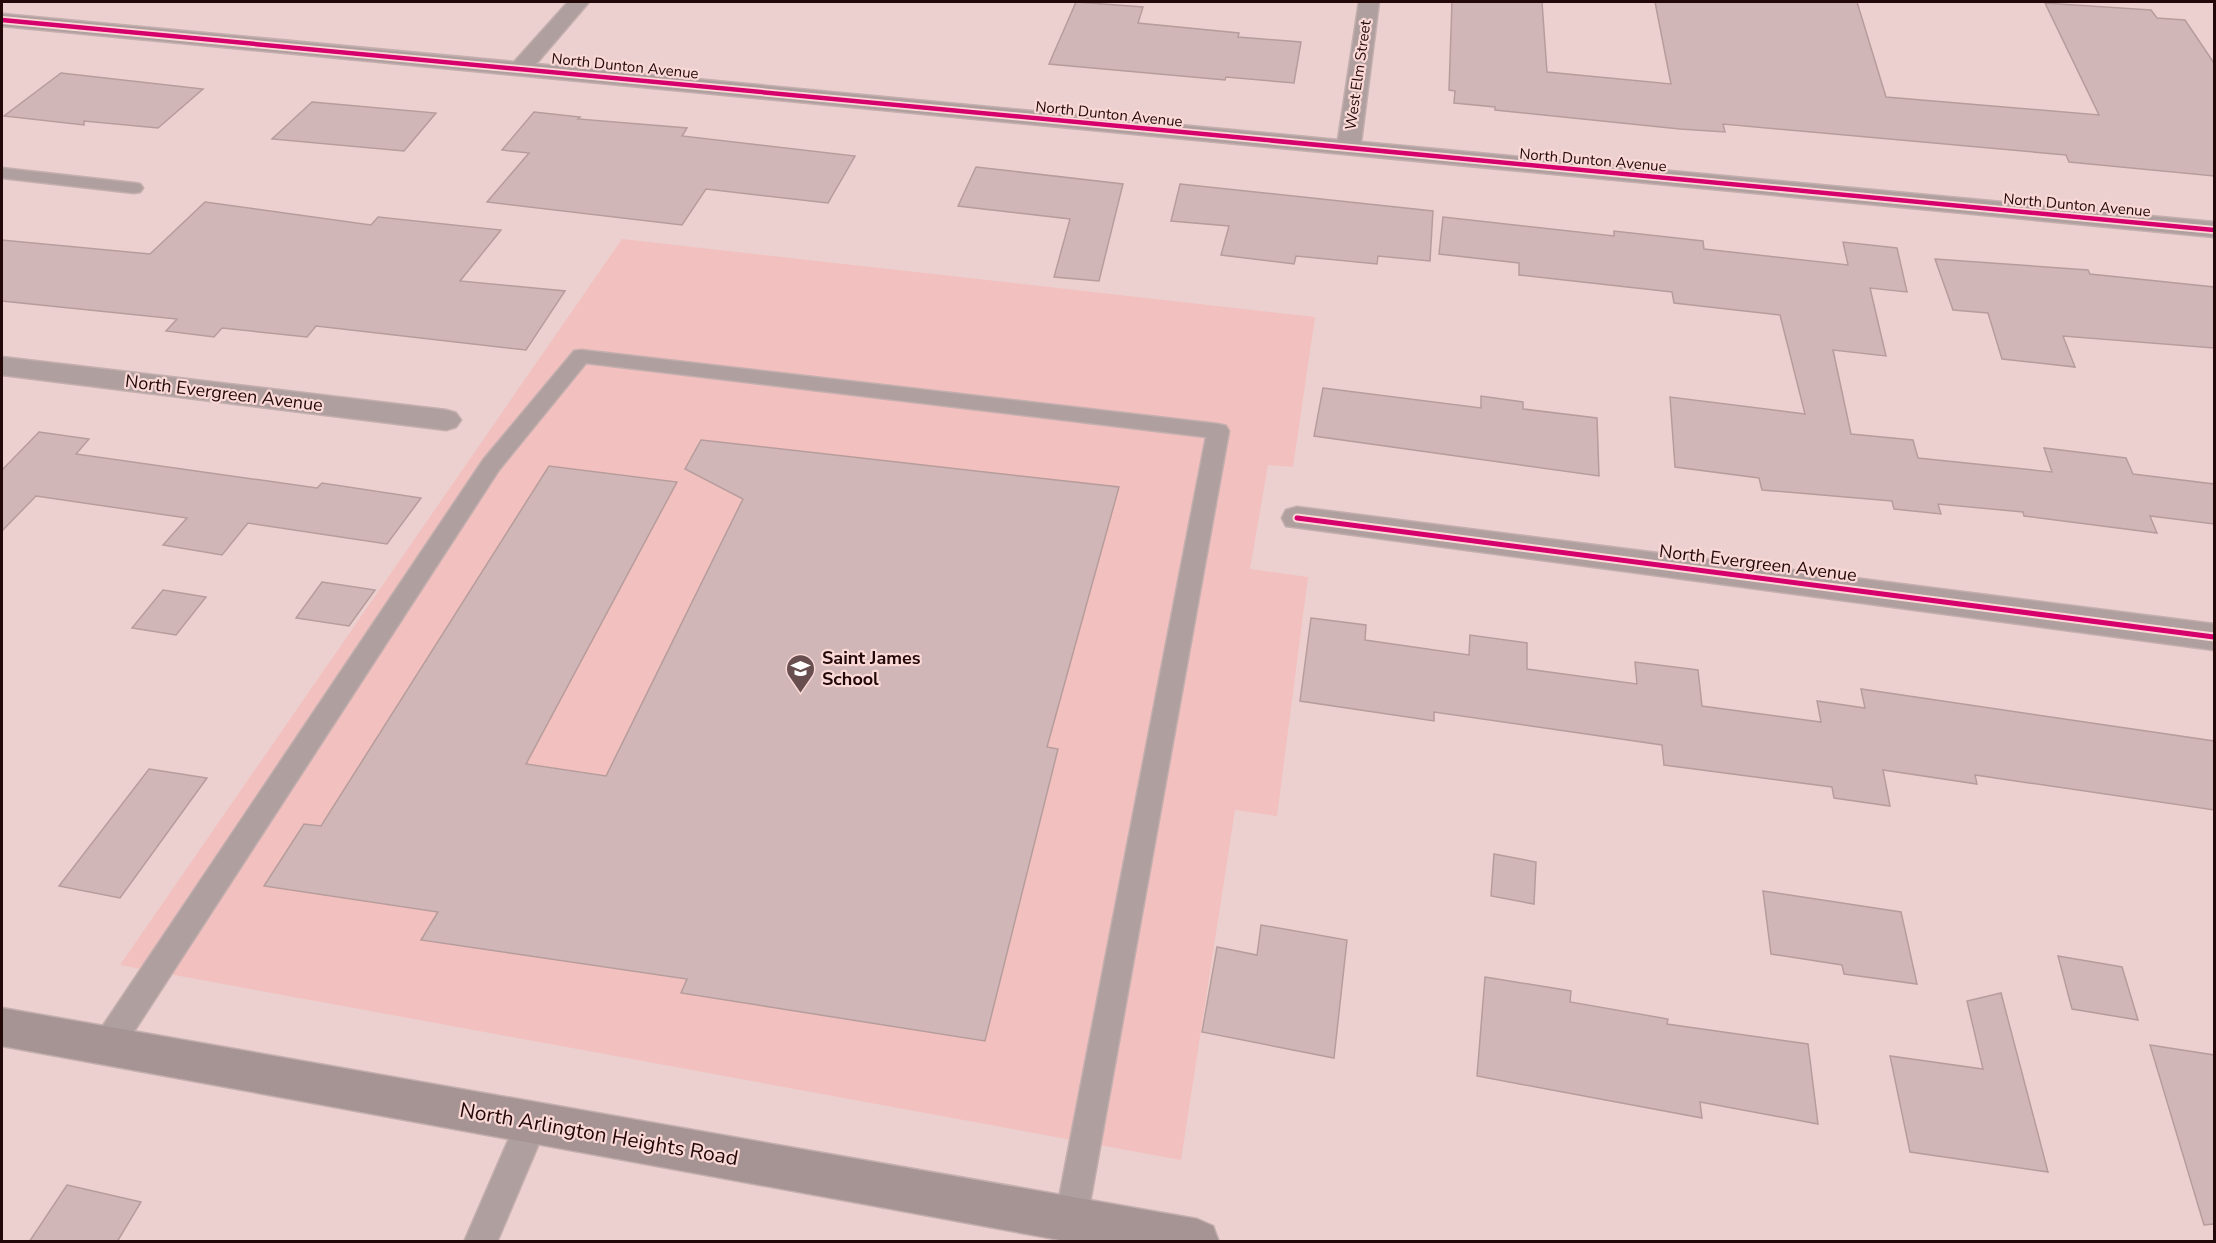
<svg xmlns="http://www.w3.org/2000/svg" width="2216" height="1243" font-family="'Nunito Sans',sans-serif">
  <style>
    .built { fill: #f2c0be }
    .building { fill: #d0b6b6; stroke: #b69d9c; stroke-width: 1.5 }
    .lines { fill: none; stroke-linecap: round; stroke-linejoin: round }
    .service-casing { stroke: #c4aeae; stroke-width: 3 }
    .minor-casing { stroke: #c4aeae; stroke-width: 3 }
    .secondary-casing { stroke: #c4aeae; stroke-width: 3 }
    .service { fill: #af9f9f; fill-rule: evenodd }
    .minor { fill: #af9f9f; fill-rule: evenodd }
    .secondary { fill: #a69494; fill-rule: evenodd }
    .cycleway-far1-casing { stroke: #f9d8d6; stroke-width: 8 }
    .cycleway-casing { stroke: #f9d8d6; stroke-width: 9 }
    .cycleway-far1 { stroke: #d6006c; stroke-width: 4.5 }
    .cycleway { stroke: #d6006c; stroke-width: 5 }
    .labels { text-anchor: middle; stroke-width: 4.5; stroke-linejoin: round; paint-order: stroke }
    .far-street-label { font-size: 15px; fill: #220809; stroke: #f9d8d6 }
    .street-label { font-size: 18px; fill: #220809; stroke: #f9d8d6 }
    .poi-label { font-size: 18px; font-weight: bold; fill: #220809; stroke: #f9d8d6; text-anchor: start }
    .near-street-label { font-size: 21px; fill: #220809; stroke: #f9d8d6 }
  </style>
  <rect width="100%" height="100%" fill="#ebd0cf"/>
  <!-- built -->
  <path class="built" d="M622,239l693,78 -22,150 -25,-2 -18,104 58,8 -31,239 -42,-6 -54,350 -1061,-195z"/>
  <!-- building -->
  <path class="building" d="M1076,2l67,5 -5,16 101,10 -1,4 63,5 -7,41 -68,-6 -1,3 -176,-16z
    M1452,2h90l5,70 124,12 -16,-82h202l29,95 213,18 -54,-112 106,7 6,8 28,2 29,43v113l-145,-14 -3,-7 -343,-31 2,8 -45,-3 -185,-19v-3l-41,-4 1,-12 -6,-1z
    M61,73l142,16 -45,39 -74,-7v4l-80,-9z
    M312,102l124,11 -32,38 -132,-12z
    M534,112l46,5 -2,2 109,9 -5,8 173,20 -27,47 -122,-14 -24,36 -195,-23 42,-49 -27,-3z
    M976,167l147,17 -24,97 -45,-4 16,-58 -112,-13z
    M1180,184l253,27 -3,50 -52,-5 -1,8 -81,-8 -2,8 -73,-9 8,-29 -58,-5z
    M205,202l166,23 7,-8 123,13 -41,51 105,10 -39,59 -210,-24 -9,11 -85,-9 -8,9 -48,-6 11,-12 -175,-18v-61l148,14z
    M1443,217l171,19v-5l89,10 1,8 144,16 -5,-23 54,6 10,44 -37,-4 16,68 -53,-6 18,84 62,6 5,18 134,14 -8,-24 82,10 7,16 81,10v40l-64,-8 7,17 -133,-17 -1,-4 -85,-8 3,10 -47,-5 -2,-8 -130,-11 -3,-12 -84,-11 -5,-70 135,17 -25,-99 -106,-12 -2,-11 -153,-17v-12l-80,-9z
    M1935,259l153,11 2,4 124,13v61l-151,-12 12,31 -73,-8 -14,-46 -35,-3z
    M1323,388l158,20v-12l42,6v7l74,9 2,58 -285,-40z
    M39,432l50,7 -13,15 241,34 5,-5 99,15 -34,46 -139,-21 -26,32 -59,-10 24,-27 -151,-22 -34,35v-61z
    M701,440l418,47 -72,260 11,2 -73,292 -304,-48 6,-14 -266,-39 17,-28 -174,-26 40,-62 17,2 228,-360 128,16 -151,282 80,12 137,-277 -58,-30z
    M322,582l53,8 -26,36 -53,-8z
    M163,590l43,7 -30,38 -44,-7z
    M1311,618l55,7 -1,15 104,15 1,-20 57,8v26l110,15 -2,-22 63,8 4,36 119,16 -4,-21 48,7 -4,-19 353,52v69l-239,-35 2,9 -94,-14 7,36 -56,-8 -2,-11 -168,-22 -2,-20 -228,-33v9l-134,-20z
    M149,769l58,9 -87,120 -61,-12z
    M1494,854l42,8 -2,42 -43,-8z
    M1763,891l138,21 16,72 -73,-10 -2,-9 -71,-11z
    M1261,925l86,15 -13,118 -132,-26 15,-85 40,8z
    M2058,956l64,11 16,53 -66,-11z
    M1485,977l86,14 -1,11 98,17 -1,5 141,20 10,80 -118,-22 2,16 -225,-42z
    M2001,993l47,179 -138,-20 -20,-96 93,13 -16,-68z
    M2150,1045l64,10v169l-10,1z
    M67,1185l74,17 -24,40h-88z"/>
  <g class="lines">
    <defs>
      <path id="service" d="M2,168l132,15 6,1 3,4 -3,4 -6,1 -132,-15z
        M581,350l637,74 8,2 3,5 -142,788 -5,11 -11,5 -11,-5 -5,-11 151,-782 -620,-74 -87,107 -381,586 -11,4 -11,-4 -4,-10 4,-10 387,-576 91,-109z
        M532,1107l11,4 5,11 -51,120h-33l57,-131z"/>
      <path id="minor" d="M568,2h21l-53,62 802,76 21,-138h20l-18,140 853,80v15l-2212,-211v-12l512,48z
        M2,357l444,53 10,3 5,7 -5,7 -10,3 -444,-55z
        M1297,507l917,117v26l-928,-124 -4,-8 4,-8z"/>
      <path id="secondary" d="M2,1008l1195,211 16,7 6,16h-148l-1069,-196z"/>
    </defs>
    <!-- service casing -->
    <use href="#service" class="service-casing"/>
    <!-- minor casing -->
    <use href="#minor" class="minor-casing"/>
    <!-- secondary casing -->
    <use href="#secondary" class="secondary-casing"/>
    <!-- service -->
    <use href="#service" class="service"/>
    <!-- minor -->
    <use href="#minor" class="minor"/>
    <!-- secondary -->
    <use href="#secondary" class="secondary"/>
    <defs>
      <path id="cycleway-far1" d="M2,20l2212,210"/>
      <path id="cycleway" d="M1297,518l917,119"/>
    </defs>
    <!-- cycleway-far1 casing -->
    <use href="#cycleway-far1" class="cycleway-far1-casing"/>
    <!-- cycleway casing -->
    <use href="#cycleway" class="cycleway-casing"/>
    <!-- cycleway-far1 -->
    <use href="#cycleway-far1" class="cycleway-far1"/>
    <!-- cycleway -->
    <use href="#cycleway" class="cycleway"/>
  </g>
  <!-- icons -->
  <defs>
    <symbol id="school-pin" viewBox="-11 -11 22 30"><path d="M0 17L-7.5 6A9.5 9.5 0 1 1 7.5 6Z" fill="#684e4e" stroke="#f9d8d6"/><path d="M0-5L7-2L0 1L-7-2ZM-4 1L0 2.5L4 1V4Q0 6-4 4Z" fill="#fff"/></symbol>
  </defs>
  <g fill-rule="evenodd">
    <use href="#school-pin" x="784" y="652" width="33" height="45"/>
  </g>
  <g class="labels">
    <!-- far-street labels -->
    <g class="far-street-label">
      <text transform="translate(625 66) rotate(6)" y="5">North Dunton Avenue</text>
      <text transform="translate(1358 75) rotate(-82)" y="5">West Elm Street</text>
      <text transform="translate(1109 114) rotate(6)" y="5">North Dunton Avenue</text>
      <text transform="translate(1593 160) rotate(5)" y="5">North Dunton Avenue</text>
      <text transform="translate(2077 205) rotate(5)" y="5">North Dunton Avenue</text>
    </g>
    <!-- street labels -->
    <g class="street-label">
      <text transform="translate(224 393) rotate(7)" y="6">North Evergreen Avenue</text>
      <text transform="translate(1758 563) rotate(7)" y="6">North Evergreen Avenue</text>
    </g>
    <!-- poi labels -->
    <g class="poi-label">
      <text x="822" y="664">Saint James<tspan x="822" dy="21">School</tspan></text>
    </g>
    <!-- near-street labels -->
    <g class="near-street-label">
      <text transform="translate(599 1134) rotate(10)" y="7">North Arlington Heights Road</text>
    </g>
  </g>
  <!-- border -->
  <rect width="2216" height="1243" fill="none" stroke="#220809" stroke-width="6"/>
</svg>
